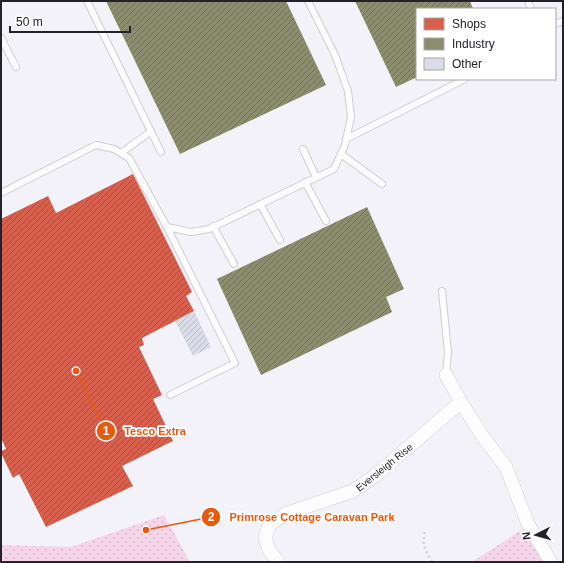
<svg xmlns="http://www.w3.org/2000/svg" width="564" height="563" font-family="Helvetica,sans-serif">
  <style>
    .park { fill: url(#park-dots) }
    .shops { fill: url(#shops-hatch) }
    .industry { fill: url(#industry-hatch) }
    .building { fill: url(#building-hatch) }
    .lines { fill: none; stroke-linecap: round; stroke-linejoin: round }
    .lane-casing { stroke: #cfcdd4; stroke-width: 8 }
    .street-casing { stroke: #cfcdd4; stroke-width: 14 }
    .path { stroke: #d1d1d3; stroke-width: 2.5; stroke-dasharray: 2 3; stroke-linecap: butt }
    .lane { stroke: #fdfdfe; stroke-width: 6 }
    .street { stroke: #fdfdfe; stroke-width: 13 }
    .labels { text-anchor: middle; stroke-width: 4; stroke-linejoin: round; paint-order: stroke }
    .street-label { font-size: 10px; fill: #24212a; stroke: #fff }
    .leader { fill: none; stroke: #e8590c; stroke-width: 1.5 }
    .callout-dot { fill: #e8590c; stroke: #fff; stroke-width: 1.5 }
    .mark-label { font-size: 12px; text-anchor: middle; font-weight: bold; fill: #fff }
    .callout-label { font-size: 11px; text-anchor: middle; font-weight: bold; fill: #e8590c; stroke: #fff; stroke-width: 4; stroke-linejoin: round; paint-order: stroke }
  </style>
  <defs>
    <pattern id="park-dots" width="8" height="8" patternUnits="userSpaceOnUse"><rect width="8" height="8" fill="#f6d5ea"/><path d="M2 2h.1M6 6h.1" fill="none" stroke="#d3b7c9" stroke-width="1.8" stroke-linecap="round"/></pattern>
    <pattern id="shops-hatch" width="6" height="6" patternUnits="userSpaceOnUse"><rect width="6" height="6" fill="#d6604d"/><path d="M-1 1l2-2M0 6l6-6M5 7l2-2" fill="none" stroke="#ad4f40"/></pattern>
    <pattern id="industry-hatch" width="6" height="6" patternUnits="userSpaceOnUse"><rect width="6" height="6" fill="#8c8c6e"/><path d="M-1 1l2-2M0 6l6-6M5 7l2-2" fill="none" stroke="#72725b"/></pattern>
    <pattern id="building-hatch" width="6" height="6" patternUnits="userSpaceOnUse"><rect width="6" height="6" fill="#dadcea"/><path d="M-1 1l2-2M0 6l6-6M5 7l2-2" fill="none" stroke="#bbbcc9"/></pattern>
  </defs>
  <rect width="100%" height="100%" fill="#f3f2f8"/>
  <!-- park -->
  <path class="park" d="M164,515l26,47h-189v-17l70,2z
    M520,531h5l12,18 8,13h-73z"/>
  <!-- shops -->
  <path class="shops" d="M133,174l59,118 -6,4 8,15 -52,27 2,7 -5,2 23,48 -9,4 20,42 -51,25 11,20 -87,41 -27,-53 -6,4 -12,-25v-2l5,-2 -5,-11v-219l47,-23 8,17z"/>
  <!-- industry -->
  <path class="industry" d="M106,1h180l40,84 -146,69z
    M355,1h115l3,8h-56v68l-21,10z
    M367,207l37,82 -18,8 6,15 -131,63 -44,-96z"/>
  <!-- building -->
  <path class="building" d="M194,311l17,36 -18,9 -18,-35z"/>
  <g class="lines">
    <defs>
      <path id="lane" d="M87,1l74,151
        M528,1l3,8
        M555,24l8,-3
        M1,38l15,29
        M346,139l119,-60
        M303,149l13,28
        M121,153l29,-21
        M341,154l41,30
        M305,182l21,39
        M1,193l95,-48 18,4 15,9 38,69 68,136 -65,32
        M260,204l20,36
        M213,226l21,38
        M167,227l24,5 18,-3 125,-60 11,-24 6,-28 -3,-26 -13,-36 -27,-54
        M442,291l6,61 -2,23"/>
      <path id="street" d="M446,375l15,27 22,35 23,30 22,57 23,38
        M278,562l-9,-12 -4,-12 4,-13 16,-11 68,-23 23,-16 85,-73"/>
    </defs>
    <!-- lane casing -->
    <use href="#lane" class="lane-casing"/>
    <!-- street casing -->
    <use href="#street" class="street-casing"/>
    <!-- path -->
    <path class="path" d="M1,446l2,4
      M425,532c-4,13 1,19 7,30"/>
    <!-- lane -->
    <use href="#lane" class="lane"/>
    <!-- street -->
    <use href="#street" class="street"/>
  </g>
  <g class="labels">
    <!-- street labels -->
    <g class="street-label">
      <text transform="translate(384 467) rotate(-39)" y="4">Eversleigh Rise</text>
    </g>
  </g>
  <!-- callouts -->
  <path class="leader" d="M76 371L106 431M146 530L211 517"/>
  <g class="callout-dot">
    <circle cx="76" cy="371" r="4"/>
    <circle cx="146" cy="530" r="4"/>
    <circle cx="106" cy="431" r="10"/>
    <circle cx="211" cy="517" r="10"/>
  </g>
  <g class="mark-label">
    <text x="106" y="435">1</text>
    <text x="211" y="521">2</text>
  </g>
  <g class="callout-label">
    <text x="155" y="435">Tesco Extra</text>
    <text x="312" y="521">Primrose Cottage Caravan Park</text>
  </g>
  <!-- border -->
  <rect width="564" height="563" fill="none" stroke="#24212a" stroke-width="4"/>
  <!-- legend -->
  <rect x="416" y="8" width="140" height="72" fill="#ffffff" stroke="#a7a6aa"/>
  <rect x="424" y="18" width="20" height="12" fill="#d6604d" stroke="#a7a6aa"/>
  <text x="452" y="28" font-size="12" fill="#24212a">Shops</text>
  <rect x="424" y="38" width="20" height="12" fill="#8c8c6e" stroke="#a7a6aa"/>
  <text x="452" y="48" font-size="12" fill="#24212a">Industry</text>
  <rect x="424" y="58" width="20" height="12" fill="#dadcea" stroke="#a7a6aa"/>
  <text x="452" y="68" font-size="12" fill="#24212a">Other</text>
  <!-- north arrow -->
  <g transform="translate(536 535) rotate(264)" stroke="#ffffff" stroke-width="3" paint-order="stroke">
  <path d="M0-3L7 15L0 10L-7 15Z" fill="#24212a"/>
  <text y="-6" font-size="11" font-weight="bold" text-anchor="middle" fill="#24212a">N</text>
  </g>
  <!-- scale -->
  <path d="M10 26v6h120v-6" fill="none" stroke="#24212a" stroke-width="2"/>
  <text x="16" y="26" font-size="12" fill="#24212a" stroke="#ffffff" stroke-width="3" paint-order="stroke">50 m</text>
</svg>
